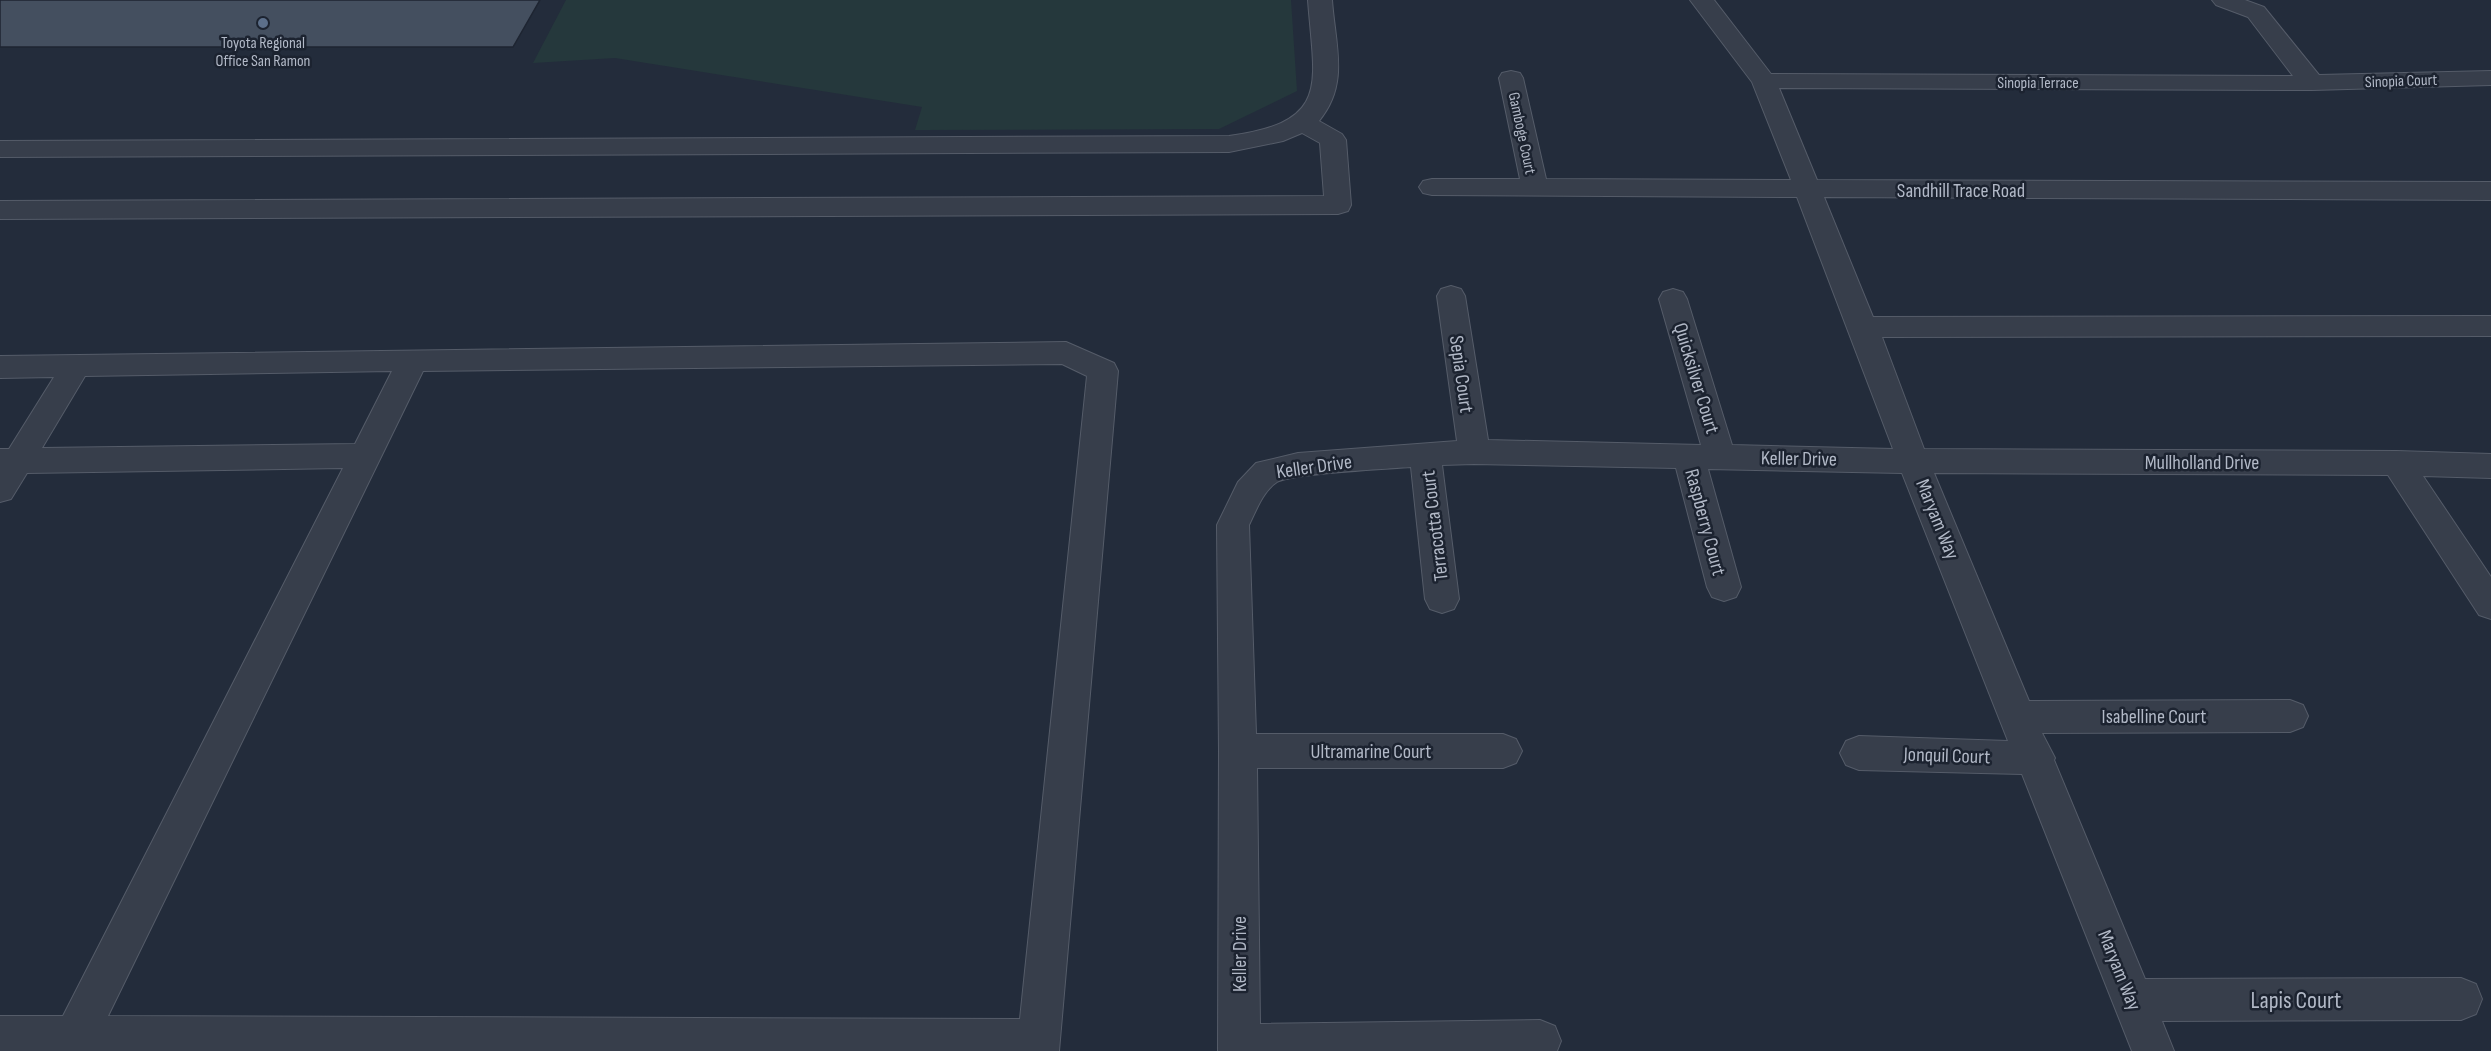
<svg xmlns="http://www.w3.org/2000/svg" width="2491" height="1051" font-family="'Sofia Sans Condensed',sans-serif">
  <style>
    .green { fill: #25383c }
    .building { fill: #444f5f; stroke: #1e2532; stroke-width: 1.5 }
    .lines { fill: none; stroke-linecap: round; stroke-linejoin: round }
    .minor-casing { stroke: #555c69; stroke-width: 2 }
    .minor { fill: #373e4b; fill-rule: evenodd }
    .service-dot { fill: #5c6f8a; stroke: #1c2330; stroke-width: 2 }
    .labels { text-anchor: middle; stroke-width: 5; stroke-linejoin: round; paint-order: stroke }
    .far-poi-label { font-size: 16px; fill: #b2b9c7; stroke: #1c2330 }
    .far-street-label { font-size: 16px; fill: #b2b9c7; stroke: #1c2330 }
    .street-label { font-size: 20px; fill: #b2b9c7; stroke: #1c2330 }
    .near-street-label { font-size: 24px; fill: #b2b9c7; stroke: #1c2330 }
  </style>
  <rect width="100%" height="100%" fill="#232c3b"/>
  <!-- green -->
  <path class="green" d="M566,0h725l6,91 -78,38 -304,1 7,-23 -307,-49 -82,5z"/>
  <!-- building -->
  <path class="building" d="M0,0h540l-27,47h-513z"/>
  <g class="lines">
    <defs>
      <path id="minor" d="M1308,0h24c3,44 18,84 -13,121l23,13 4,6 5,65 -3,6 -10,3 -1338,5v-18l1324,-5 -4,-53 -18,-10 -19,8 -54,11 -1229,5v-16l1229,-5c103,-14 85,-52 79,-136z
        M1690,0h24l57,74 522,2 -45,-59 -32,-12 -4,-5h33l19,7 55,68 172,-4v14l-179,5 -533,-2 38,92 674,2v18l-667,-3 49,120 618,-1v20l-609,1 42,112 473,2 94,3v24l-68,-2 68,101v42l-12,-4 -91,-140 -454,-2 95,228 261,-1 13,5 5,11 -5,11 -13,5 -248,1 13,25 -1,2 91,219 316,-1 15,6 6,15 -6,15 -15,6 -299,1 12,30h-42l-110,-277 -163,-4 -13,-5 -6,-12 6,-12 13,-5 149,5 -106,-268 -194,-4 33,118 -5,10 -12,4 -12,-4 -5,-10 -31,-119 -202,-4 -32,1 17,134 -5,10 -12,4 -12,-4 -5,-10 -14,-132c-24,2 -119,6 -134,15 -14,9 -21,29 -28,43l7,209h247l13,5 6,12 -6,12 -13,5h-246l3,256 280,-4 15,6 6,15 -4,10h-339l1,-300 -2,-226 21,-43 18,-19 42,-10 159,-12 -20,-145 4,-7 10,-3 10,3 4,7 23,144 213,5 -42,-146 4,-7 10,-3 10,3 4,7 45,146 161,4 -96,-252 -365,-2 -9,-2 -4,-6 4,-6 9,-2h88l-21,-101 3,-5 9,-2 9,2 3,5 23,101 245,1 -39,-98z
        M1066,342l48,21 4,8 -59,680h-1059v-35h63l280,-548 -316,5 -16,26 -11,3v-53h9l45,-72 -54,1v-22zM1062,364l25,12 -67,643 -912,-3 315,-645zM392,371l-37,73 -313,4 43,-72z"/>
    </defs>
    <!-- minor casing -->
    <use href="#minor" class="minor-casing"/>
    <!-- minor -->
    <use href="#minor" class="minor"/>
  </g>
  <!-- markers -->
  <circle class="service-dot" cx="263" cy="23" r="6"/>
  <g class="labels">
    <!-- far-poi labels -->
    <g class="far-poi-label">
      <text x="263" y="48">Toyota Regional<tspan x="263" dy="18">Office San Ramon</tspan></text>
    </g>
    <!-- far-street labels -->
    <g class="far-street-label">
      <text transform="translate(2401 80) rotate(-2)" y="6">Sinopia Court</text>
      <text x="2038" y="88">Sinopia Terrace</text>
      <text transform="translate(1523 133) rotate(78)" y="6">Gamboge Court</text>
    </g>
    <!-- street labels -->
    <g class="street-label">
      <text x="1961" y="197">Sandhill Trace Road</text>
      <text transform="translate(1462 374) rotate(82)" y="7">Sepia Court</text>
      <text transform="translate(1697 378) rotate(73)" y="7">Quicksilver Court</text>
      <text transform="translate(1799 458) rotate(1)" y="7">Keller Drive</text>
      <text x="2202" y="469">Mullholland Drive</text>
      <text transform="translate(1314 466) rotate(-8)" y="7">Keller Drive</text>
      <text transform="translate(1938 519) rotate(68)" y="7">Maryam Way</text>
      <text transform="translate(1706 522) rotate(75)" y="7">Raspberry Court</text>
      <text transform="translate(1434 526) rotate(-97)" y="7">Terracotta Court</text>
      <text x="2154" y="723">Isabelline Court</text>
      <text x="1371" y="758">Ultramarine Court</text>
      <text transform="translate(1947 755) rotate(2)" y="7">Jonquil Court</text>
      <text transform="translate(1239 954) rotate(-90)" y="7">Keller Drive</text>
      <text transform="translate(2120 970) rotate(68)" y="7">Maryam Way</text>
    </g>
    <!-- near-street labels -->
    <g class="near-street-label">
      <text x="2296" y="1008">Lapis Court</text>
    </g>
  </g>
</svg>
